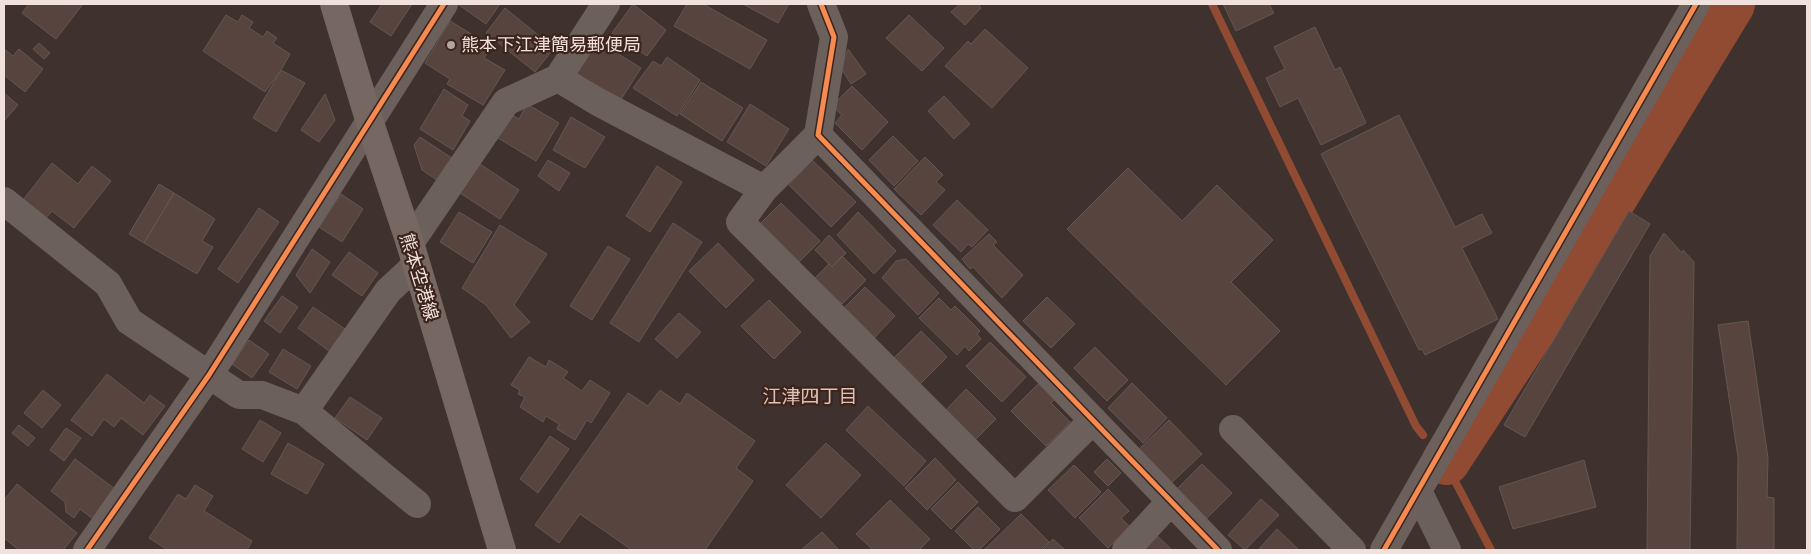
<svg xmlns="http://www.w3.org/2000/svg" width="1811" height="554" font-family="Raleway,'Noto Sans JP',sans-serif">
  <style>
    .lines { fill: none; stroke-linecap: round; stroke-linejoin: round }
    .stream { stroke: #914b33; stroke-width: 8 }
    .river { stroke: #914b33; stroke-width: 48 }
    .building { fill: #58443e; stroke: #625753 }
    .minor { stroke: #6c605c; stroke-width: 28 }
    .major { stroke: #766762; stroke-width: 28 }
    .cycleway-casing { stroke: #3c241d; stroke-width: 8 }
    .cycleway { stroke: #f68b52; stroke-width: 5 }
    .poi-dot { fill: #b3a49f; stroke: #3c241d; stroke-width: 2 }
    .labels { text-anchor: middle; stroke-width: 4.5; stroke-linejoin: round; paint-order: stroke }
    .poi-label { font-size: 18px; fill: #f1e1dc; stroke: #3c241d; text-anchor: start }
    .street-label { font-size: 18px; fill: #f1e1dc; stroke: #3c241d }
    .neighbourhood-label { font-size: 19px; fill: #e0c1b7; stroke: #3c241d }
  </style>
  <rect width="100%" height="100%" fill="#3f322e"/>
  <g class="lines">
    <!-- stream -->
    <path class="stream" d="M1212,4l204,422 7,9
      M1444,460l47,90"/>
    <!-- river -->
    <path class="river" d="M1446,461l102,-156 183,-301"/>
  </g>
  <!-- building -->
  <path class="building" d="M29,4h54l-27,35 -34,-26z
    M382,4h30l-21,32 -21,-14z
    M460,4h40l-14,20 -27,-19z
    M633,4l33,26 -19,26 -35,-23z
    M687,4h16l64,36 -17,29 -76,-43z
    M743,4h46l-11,19z
    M960,4h18l3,4 -16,17 -14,-13z
    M1223,4h46l5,9 -38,18z
    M505,8l49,40 -19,24 -49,-39z
    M226,15l12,7 4,-7 11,7 -4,6 14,9 4,-6 10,7 -4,5 17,11 -9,16 -16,22 -62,-41z
    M909,15l35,33 -22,23 -36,-33z
    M450,21l41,25 -7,12 21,12 -22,35 -36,-21 3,-5 -25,-16z
    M1315,27l20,43 5,-3 26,56 -45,22 -23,-47 -18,9 -14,-29 19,-9 -11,-22z
    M985,29l43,39 -36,40 -47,-42 23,-25 3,3z
    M594,39l47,29 -21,33 -46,-29z
    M39,43l11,10 -6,6 -11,-10z
    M4,49l9,7 6,-7 24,20 -18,23 -21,-17z
    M848,49l18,25 -15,10 -10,-16z
    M667,57l33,23 -23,36 -44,-28 20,-27 8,5z
    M281,70l24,13 -29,49 -23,-14z
    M701,82l42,26 -21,33 -42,-27z
    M852,86l36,36 -26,28 -27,-27 7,-8 -10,-9z
    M444,89l24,16 -6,11 8,5 -17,29 -33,-21z
    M4,93l14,12 -14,16z
    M325,94l10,26 -16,22 -18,-12z
    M944,96l26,28 -16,15 -26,-28z
    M527,104l32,19 -23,38 -38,-23 14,-23 7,4z
    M750,104l39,25 -23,37 -39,-24z
    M1399,115l56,112 27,-13 10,19 -30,15 36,71 -73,36 -3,-6 -3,1 -98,-196z
    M571,117l34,20 -20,31 -32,-18z
    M893,136l25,25 -24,25 -25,-26z
    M420,137l35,23 -15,22 -18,-12 -8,-25z
    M925,157l18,18 -7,7 9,8 -24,25 -27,-26z
    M548,160l22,13 -11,18 -21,-15z
    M812,160l44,42 -25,25 -42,-42z
    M52,163l26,21 14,-18 19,15 -37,47 -22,-17 -6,7 -23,-18z
    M480,164l39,26 -19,29 -40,-26z
    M657,166l25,16 -32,50 -24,-16z
    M1128,168l54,53 35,-36 56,55 -42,42 49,49 -54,54 -159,-156z
    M159,184l15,9 -30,50 -15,-9z
    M174,193l41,26 -13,22 11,6 -16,27 -53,-31z
    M341,194l22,15 -21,33 -23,-15z
    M957,200l31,30 -16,17 -4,-3 -7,8 -28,-27z
    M781,203l39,38 -21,21 -39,-38z
    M259,208l20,14 -41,61 -20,-14z
    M1629,211l21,13 -125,213 -21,-12z
    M459,212l33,20 -19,31 -33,-21z
    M858,212l38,39 -22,23 -37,-39z
    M673,223l29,19 -63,100 -29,-19z
    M500,225l47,29 -33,51 16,17 -19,16 -25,-33 -24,-17z
    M1664,233l18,20 1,-3 11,12 -4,288h-43l3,-294z
    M989,234l8,8 -4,3 30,30 -21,23 -29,-31 -3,2 -8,-10z
    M829,235l17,18 -14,14 -17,-17z
    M718,243l36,37 -28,28 -37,-37z
    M608,246l22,13 -38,61 -22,-14z
    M312,249l18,13 -20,31 -14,-18z
    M349,252l29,21 -16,23 -30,-21z
    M842,256l24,24 -24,24 -27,-26 14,-14 3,3z
    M906,259l33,34 -21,22 -36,-37 14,-17z
    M865,287l30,29 -21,22 -30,-30z
    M282,296l16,11 -18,26 -16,-12z
    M1047,297l28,27 -24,24 -28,-27z
    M939,298l12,12 4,-4 25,25 -3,3 4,5 -12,12 -4,-5 -8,9 -38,-37z
    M769,300l32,32 -27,27 -33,-33z
    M313,307l32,22 -16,22 -31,-23z
    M679,313l22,19 -24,26 -22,-19z
    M1748,321l20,137 -1,39 7,1v52h-37l1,-93 -20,-132z
    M921,331l26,26 -29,29 -26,-26z
    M249,340l20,14 -17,24 -20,-14z
    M990,342l36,35 -24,25 -36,-36z
    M1095,347l33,33 -21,21 -33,-33z
    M283,349l28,17 -14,23 -28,-17z
    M529,357l17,10 3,-7 19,12 -5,6 19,13 8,-11 20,13 -19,30 -4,-3 -12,20 -18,-11 2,-5 -13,-8 -3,6 -23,-15 5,-10 -7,-3 2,-4 -9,-5z
    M107,374l37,29 6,-8 15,11 -22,29 -22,-17 -7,9 -10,-8 -12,17 -21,-16z
    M1040,382l16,16 -5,5 19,19 -24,24 -35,-35z
    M1132,383l35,35 -24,25 -35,-35z
    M966,389l30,30 -22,22 -30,-29z
    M43,390l18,15 -19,23 -18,-15z
    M660,390l20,14 7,-11 68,48 -19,27 17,13 -48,69h-73l-52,-36 -21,29 -24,-18 93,-132 20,13z
    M350,397l32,21 -15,22 -32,-22z
    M868,406l58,55 -22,25 -58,-56z
    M260,420l21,13 -18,29 -21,-13z
    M1169,420l33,34 -35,33 -32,-34z
    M19,425l16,13 -7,8 -16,-13z
    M66,428l15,10 -17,23 -14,-11z
    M550,436l19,13 -31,44 -18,-14z
    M288,443l36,21 -17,30 -36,-20z
    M826,443l35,32 -40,43 -35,-33z
    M935,458l21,22 -29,30 -22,-22z
    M75,459l40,30 -22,30 -13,-10 -6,9 -8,-6 -1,-10 -14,-11z
    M1107,459l14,14 -13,13 -14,-14z
    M1584,460l12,47 -83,22 -14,-42z
    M1202,464l30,29 -28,28 -30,-29z
    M1074,465l27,27 -26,26 -27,-28z
    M958,482l20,20 -27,27 -20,-20z
    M17,484l60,49 -14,17h-44l-15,-12v-38z
    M195,485l18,11 -9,15 48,30 -5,9h-79l-19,-12 29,-44 8,5z
    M1108,489l21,22 -8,7 9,9 -22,21 -29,-30z
    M1261,499l18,16 -34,35 -17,-15z
    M890,500l40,39 -11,11h-46l-17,-16z
    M978,507l22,22 -21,21h-5l-19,-19z
    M1021,514l28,28 -8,8h-57z
    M1277,529l22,21h-41z
    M822,532l17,18h-38z
    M1154,533l18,17h-34z
    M1053,539l12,11h-22z"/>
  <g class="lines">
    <!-- minor -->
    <path class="minor" d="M821,4l13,33 -16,98 400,415
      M558,78l48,-74
      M818,135l-54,54 -24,33 275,276 78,-78
      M4,201l104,83 21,37 110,74h23l42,16 113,93
      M410,243l96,-141 52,-24 40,24 166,87
      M304,411l84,-120 28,-26
      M1233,429l119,121
      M1418,491l29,59
      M87,550l122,-175 235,-371
      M1126,550l45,-49
      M1384,550l312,-546"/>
    <!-- major -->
    <path class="major" d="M334,4l36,119 40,120 92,307"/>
    <defs>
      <path id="cycleway" d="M821,4l13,33 -16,98 400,415
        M87,550l122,-175 235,-371
        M1384,550l312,-546"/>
    </defs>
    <!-- cycleway casing -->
    <use href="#cycleway" class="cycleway-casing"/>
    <!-- cycleway -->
    <use href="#cycleway" class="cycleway"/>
  </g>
  <!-- markers -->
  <circle class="poi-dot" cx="451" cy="45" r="5"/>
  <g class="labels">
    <!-- poi labels -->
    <g class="poi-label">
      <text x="461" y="51">熊本下江津簡易郵便局</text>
    </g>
    <!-- street labels -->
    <g class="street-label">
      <text transform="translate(419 277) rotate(73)" y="6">熊本空港線</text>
    </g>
    <!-- neighbourhood labels -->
    <g class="neighbourhood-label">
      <text x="810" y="403">江津四丁目</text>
    </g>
  </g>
  <!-- border -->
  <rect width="1811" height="554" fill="none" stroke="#f1e1dc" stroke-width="10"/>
</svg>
